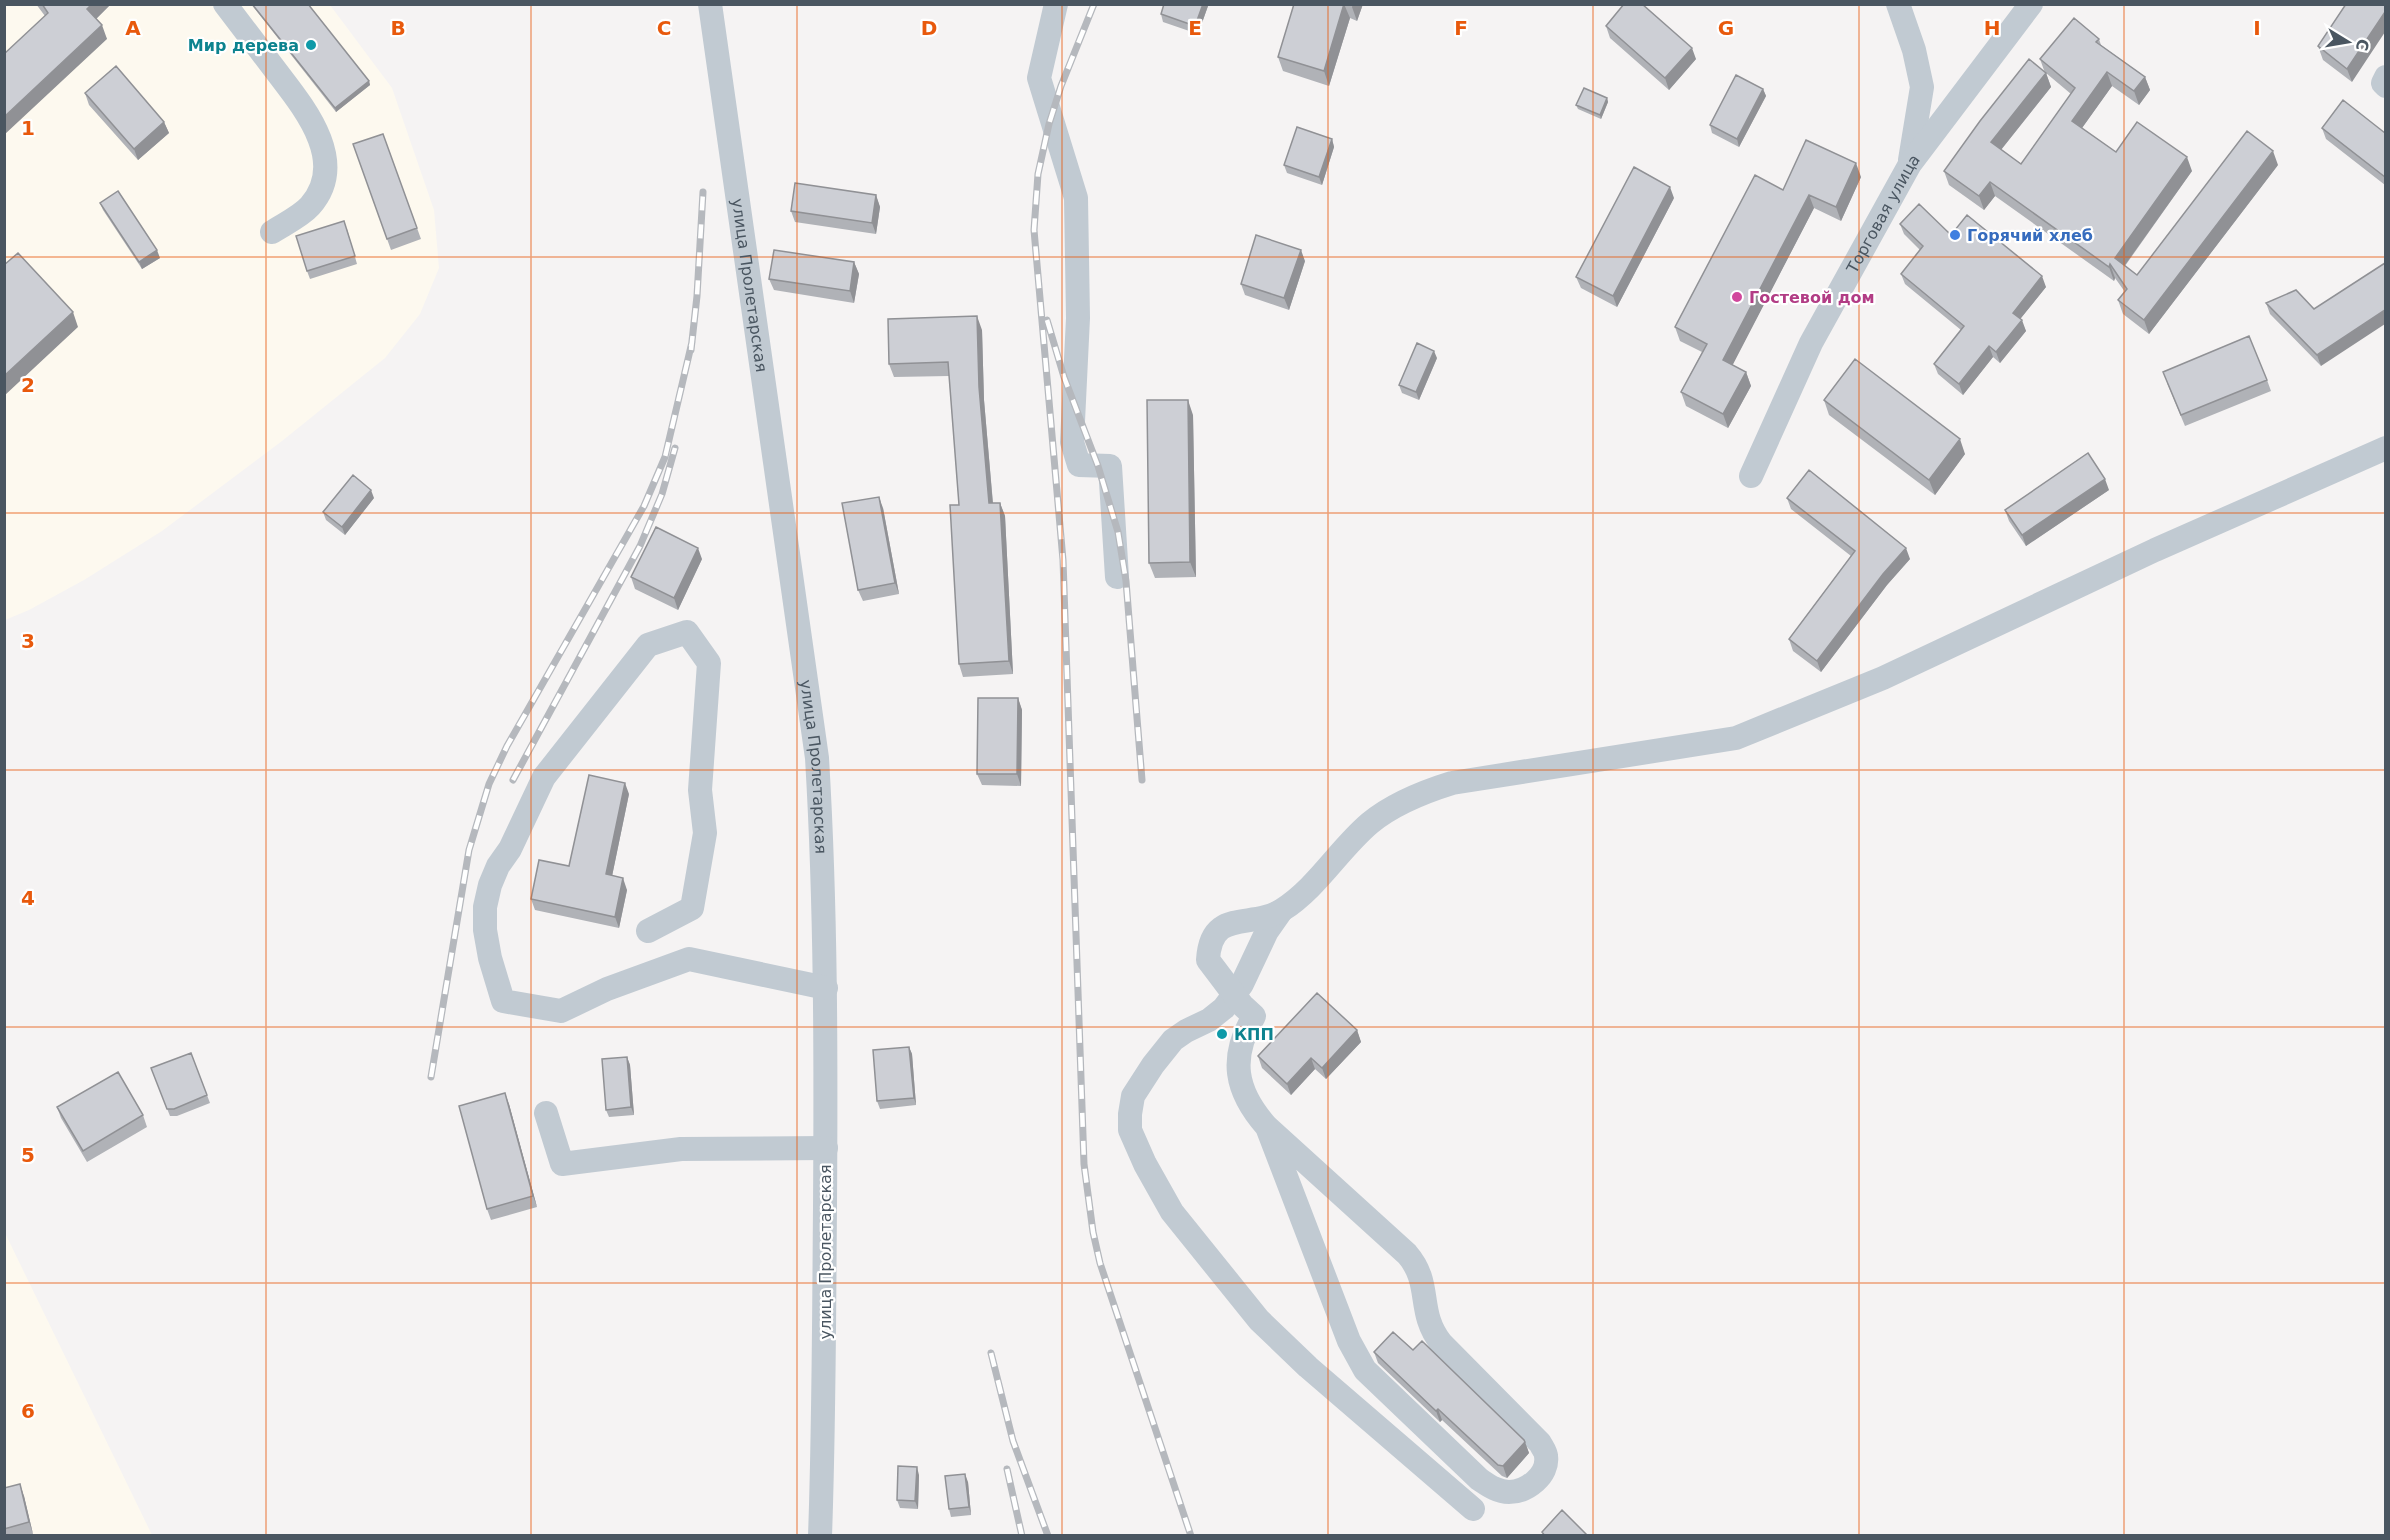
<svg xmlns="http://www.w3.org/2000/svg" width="2390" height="1540" font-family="'DejaVu Sans',sans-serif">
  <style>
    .commercial { fill: #fdf9ef }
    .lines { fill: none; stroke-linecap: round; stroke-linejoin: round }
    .minor { stroke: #c1cad2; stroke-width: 24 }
    .rail-casing { stroke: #b5b8bd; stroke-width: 7 }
    .rail { stroke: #fff; stroke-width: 4.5; stroke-dasharray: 14; stroke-linecap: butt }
    .wall { fill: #b0b2b7; fill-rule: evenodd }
    .shaded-wall { fill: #909195 }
    .building { fill: #cdcfd5; stroke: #909195; stroke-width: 1.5 }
    .grid { fill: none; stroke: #e8590c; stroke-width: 1.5; stroke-opacity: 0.55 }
    .culture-dot { fill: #0f9aa8; stroke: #fff; stroke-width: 2 }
    .shop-dot { fill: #3f7fe0; stroke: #fff; stroke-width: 2 }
    .hotel-dot { fill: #d1479c; stroke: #fff; stroke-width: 2 }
    .labels { text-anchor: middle; stroke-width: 4.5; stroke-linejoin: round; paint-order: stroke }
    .culture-label { font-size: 16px; font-weight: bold; fill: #0d838f; stroke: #fff; text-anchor: end }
    .street-label { font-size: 16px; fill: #4a5661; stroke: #fff }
    .shop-label { font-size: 16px; font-weight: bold; fill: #366cbe; stroke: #fff; text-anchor: start }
    .hotel-label { font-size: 16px; font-weight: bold; fill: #b23c85; stroke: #fff; text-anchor: start }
    .grid-label { font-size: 20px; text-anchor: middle; font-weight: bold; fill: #e8590c; stroke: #fff; stroke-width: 4.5; stroke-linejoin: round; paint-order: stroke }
  </style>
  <rect width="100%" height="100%" fill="#f5f3f3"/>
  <!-- commercial -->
  <path class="commercial" d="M5,5h325l62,83 42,122 5,58 -19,46 -35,44 -103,83 -120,90 -78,49 -55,30 -24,10z
    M5,1233l147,302h-147z"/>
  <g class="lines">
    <!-- minor -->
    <g class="minor">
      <path d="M225,4c16,21 32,42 48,63 27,36 78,93 37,139 -10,11 -26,18 -38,26"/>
      <path id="s1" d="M710,4l107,754c9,150 9,300 8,450 -1,109 -1,218 -5,328"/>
      <path d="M1056,4l-17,74 37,120 2,120 -6,124 7,23 31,1 7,111"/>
      <path d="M1898,4l16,46 8,37 -12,73"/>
      <path d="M2386,77l-3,6 3,3"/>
      <path id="s2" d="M1751,476l60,-133 99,-179 121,-160"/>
      <path d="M1281,911l-14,20 -25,53 -18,24 -15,12 -23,11 -13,9 -20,25 -20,31 -3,18v16l15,34 27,48 87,108 49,47 165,142"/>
      <path d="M648,931l44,-23 13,-75 -5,-43 9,-127 -22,-31 -39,13 -104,132 -34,72 -12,17 -8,19 -5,22v23l5,28 13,43 58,10 46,-22 82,-30 137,29"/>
      <path d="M546,1113l16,51 119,-15 145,-1"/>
      <path d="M1267,1127l82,214 16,29 114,109c9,6 18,13 30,13 18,0 40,-17 37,-36 0,-4 -4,-9 -6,-13l-99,-100c-25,-32 -8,-59 -34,-89l-140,-127c-32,-36 -38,-69 -13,-111l-12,-11 -34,-45c3,-53 43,-30 74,-50 35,-22 57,-61 88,-87 23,-19 53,-31 82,-40l284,-45 147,-60 272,-128 231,-102"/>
    </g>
    <defs>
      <path id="rail" d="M1094,4l-33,82 -12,38 -11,50 -4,56 29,330 21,604 9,68 7,31 91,273
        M1047,320l17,57 34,89 20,66 8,49 16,199
        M691,350l6,-54 6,-104
        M513,780l127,-234 22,-52 13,-46
        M431,1077l38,-227 20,-66 18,-38 137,-240 21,-49 27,-115
        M991,1353l22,88 35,95
        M1007,1469l15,67"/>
    </defs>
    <!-- rail casing -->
    <use href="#rail" class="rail-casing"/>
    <!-- rail -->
    <use href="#rail" class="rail"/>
  </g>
  <!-- wall -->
  <path class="wall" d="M36,4h75l-15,15 11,20 -62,-23z
    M251,4h57l61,77 1,4 -34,27z
    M1294,4h69l-6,17 -7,-3 -21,68 -46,-15 -5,-14z
    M2346,4l6,78 -29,-22 -5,-14z
    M1208,6l-10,28 -35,-12 -2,-8z
    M1606,26l90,33 -27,31 -59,-52z
    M2099,39l2,6 44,32 5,13 -11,15 -27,-19 -30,42 34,24 76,19 -67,95 12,9 141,-110 -129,169 -26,-20 -5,-14 7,-8 -10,-14 -1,3 -119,-85 -11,14 -35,-25 -5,-14 101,-98 -5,-14zM2046,73l25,21 -50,70 -20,-14 50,-63z
    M1763,89l3,7 -27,51 -27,-14 -2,-8z
    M85,93l79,29 5,11 -31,27 -49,-55z
    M1607,98l1,4 -7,17 -23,-10 -2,-4z
    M2322,128l63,5v52l-59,-46z
    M383,134l38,105 -30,11 -38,-106z
    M1332,139l2,8 -12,38 -35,-12 -3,-8z
    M1861,177l-20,44 -27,-13 -82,157 14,7 5,14 -23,42 -42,-22 -5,-14 21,-40 -22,-11 -5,-14 108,-137z
    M876,195l4,12 -4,27 -81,-12 -4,-11z
    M1674,198l-57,109 -36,-19 -5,-11z
    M100,203l60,55 -18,11 -39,-59z
    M1900,224l51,11 95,52 -26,32 6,12 -26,32 -7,-6 -30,38 -25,-21 -4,-10 27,-34 -56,-46 -4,-10 19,-24 -16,-16z
    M347,229l10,35 -47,15 -3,-8z
    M1305,261l-16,49 -44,-15 -4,-11z
    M854,262l5,12 -5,29 -80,-13 -5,-11z
    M2266,303l48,6 7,57 -51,-52z
    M982,330l2,70 9,103h7l5,13 8,158 -50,3 -4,-13v-159l-10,-129 -55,1 -5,-13z
    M1437,358l-18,42 -17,-7 -3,-8z
    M2267,380l4,11 -86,35 -18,-43z
    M1824,400l141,54 -30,41 -106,-80z
    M1193,415l3,162 -41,1 -6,-15z
    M2109,490l-83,56 -17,-25 -4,-11z
    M374,498l-29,37 -19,-15 -3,-8z
    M1787,498l123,61 -23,26 -66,87 -28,-21 -4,-12 62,-83 -60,-47z
    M883,508l16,86 -36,7 -5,-11z
    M702,559l-24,51 -43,-21 -4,-12z
    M1018,698l4,12 -1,76 -39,-1 -5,-11z
    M629,794l-17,82 15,14 -8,38 -84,-18 -4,-11 38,-33z
    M1357,1030l4,12 -35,37 -11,-10 -24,26 -29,-27 -4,-12z
    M909,1047l3,7 4,51 -36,4 -3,-8z
    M191,1053l19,50 -33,13h-7l-19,-48z
    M627,1057l3,8 4,50 -25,2 -3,-7z
    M509,1104l28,103 -46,13 -4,-11z
    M57,1107l86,8 4,12 -60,35 -26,-44z
    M1413,1350l112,92 4,11 -22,25 -5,-2 -60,-56 -2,2 -62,-59 -4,-11z
    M919,1475l-1,34 -18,-1 -3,-8z
    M968,1482l3,33 -20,2 -2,-8z
    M4,1488l20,8 9,38 -6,2h-23z"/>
  <!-- shaded-wall -->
  <path class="shaded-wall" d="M92,4h19l-19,19 -5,-14z
    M1203,4h4l1,2 -10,28 -3,-8z
    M1344,4l6,14 -21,68 -5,-15z
    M1353,4h10l-6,17 -5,-14z
    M2385,12v20l-33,50 -5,-13z
    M102,25l5,14 -103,96v-18z
    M1692,48l4,11 -27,31 -4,-12z
    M2107,72l5,14 -35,49 -5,-14z
    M2046,73l5,14 -55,69 -5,-14z
    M2145,77l5,13 -11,15 -5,-14z
    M369,81l1,4 -34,27 -1,-4z
    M1763,89l3,7 -27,51 -2,-8z
    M1607,98l1,4 -7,17 -1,-4z
    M164,122l5,11 -31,27 -4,-11z
    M1332,139l2,8 -12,38 -3,-8z
    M2273,151l5,14 -129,169 -5,-14z
    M2187,157l5,14 -72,101 -5,-14z
    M1856,163l5,14 -20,44 -5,-14z
    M1990,182l5,14 -11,14 -5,-14z
    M1670,187l4,11 -57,109 -4,-11z
    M876,195l4,12 -4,27 -4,-11z
    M1809,195l5,13 -86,166 -5,-14z
    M157,250l3,8 -18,11 -3,-7z
    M1301,250l4,11 -16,49 -5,-12z
    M854,262l5,12 -5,29 -4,-12z
    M2110,264l5,14 -1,3 -5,-14z
    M2042,276l4,11 -29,36 -4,-10z
    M2385,310v14l-64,42 -4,-11z
    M73,312l5,15 -74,69v-20z
    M977,316l5,14 2,70 10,117 -5,-14 -10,-116z
    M2022,320l4,11 -26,32 -4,-11z
    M1989,346l4,11 -30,38 -4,-11z
    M1434,351l3,7 -18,42 -3,-8z
    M1746,372l5,14 -23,42 -5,-14z
    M1188,400l5,15 3,162 -6,-15z
    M1960,439l5,15 -30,41 -6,-15z
    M2105,479l4,11 -83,56 -4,-11z
    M371,490l3,8 -29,37 -3,-8z
    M879,497l4,11 16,86 -4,-11z
    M1000,503l5,13 8,158 -4,-13z
    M698,548l4,11 -24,51 -4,-12z
    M1906,548l4,11 -23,26 -66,87 -4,-11 66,-87z
    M1018,698l4,12 -1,76 -4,-12z
    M625,783l4,11 -19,92 -4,-12z
    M623,878l4,12 -8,38 -4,-11z
    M1357,1030l4,12 -35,37 -4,-11z
    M909,1047l3,7 4,51 -2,-7z
    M627,1057l3,8 4,50 -3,-8z
    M1311,1058l4,11 -24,26 -4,-11z
    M505,1093l4,11 28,103 -4,-11z
    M1438,1409l4,11 -2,2 -4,-11z
    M1525,1442l4,11 -22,25 -4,-12z
    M917,1467l2,8 -1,34 -3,-8z
    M965,1474l3,8 3,33 -2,-8z
    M20,1484l4,12 9,38 -4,-12z"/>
  <!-- building -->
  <path class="building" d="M42,4h50l-5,5 15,16 -98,92v-63l44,-41z
    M252,4h56l61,77 -34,27z
    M1164,4h39l-8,22 -34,-12z
    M1294,4h50l-20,67 -46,-14z
    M1624,4h18l50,44 -27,30 -59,-52z
    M2346,4h39v8l-38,57 -29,-23z
    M2074,18l25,21 -3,3 49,35 -11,14 -27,-19 -35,49 44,31 21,-30 50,35 -72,101 22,17 110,-144 26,20 -129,169 -26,-20 9,-11 -17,-25 -1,3 -119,-85 -11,14 -35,-25 36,-50 49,-62 17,14 -55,69 30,22 54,-76 -35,-29z
    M116,66l48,56 -30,27 -49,-56z
    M1736,75l27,14 -26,50 -27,-14z
    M1584,88l23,10 -7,17 -24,-10z
    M2343,100l42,33v44l-63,-49z
    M1297,127l35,12 -13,38 -35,-12z
    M383,134l34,94 -30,11 -34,-95z
    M1806,140l50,23 -20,44 -27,-12 -86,165 23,12 -23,42 -42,-22 26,-48 -32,-17 80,-152 28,15z
    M1634,167l36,20 -57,109 -37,-19z
    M795,183l81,12 -4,28 -81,-12z
    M118,191l39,59 -18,12 -39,-59z
    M1919,204l32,31 16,-20 75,61 -29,37 9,7 -26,32 -7,-6 -30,38 -25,-20 30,-38 -63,-52 22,-28 -23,-22z
    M344,221l11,35 -48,15 -11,-35z
    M1256,235l45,15 -17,48 -43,-14z
    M774,250l80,12 -4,29 -81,-12z
    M18,253l55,59 -69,64v-111z
    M2385,263v47l-68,45 -51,-52 30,-13 18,19z
    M977,316l2,71 10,116h11l9,158 -50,3 -9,-159h9l-11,-143 -59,2 -1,-45z
    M2249,336l18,44 -86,35 -18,-43z
    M1417,343l17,8 -18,41 -17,-7z
    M1855,359l105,80 -31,41 -105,-80z
    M1147,400h41l2,162 -41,1z
    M2088,453l17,26 -83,56 -17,-25z
    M1809,470l97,78 -23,26 -66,87 -28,-22 66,-88 -68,-53z
    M353,475l18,15 -29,37 -19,-15z
    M879,497l16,86 -37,7 -16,-87z
    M656,527l42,21 -24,50 -43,-21z
    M978,698h40l-1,76h-40z
    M589,775l36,8 -19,91 17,4 -8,39 -84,-18 8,-39 30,6z
    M1317,993l40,37 -35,38 -11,-10 -24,26 -29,-28z
    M909,1047l5,51 -37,3 -4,-51z
    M191,1053l16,42 -33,14h-7l-16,-41z
    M627,1057l4,50 -25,3 -4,-51z
    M118,1072l25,43 -60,36 -26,-44z
    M505,1093l28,103 -46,13 -28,-103z
    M1393,1332l20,18 9,-9 102,99 1,2 -22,24 -5,-1 -60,-56 -2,2 -62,-59z
    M898,1466l19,1 -2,34 -18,-1z
    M965,1474l4,33 -20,2 -4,-33z
    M20,1484l9,38 -25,7v-41z
    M1562,1510l26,26h-43l-3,-4z"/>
  <!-- grid -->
  <path class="grid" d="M266,4v1532M531,4v1532M797,4v1532M1062,4v1532M1328,4v1532M1593,4v1532M1859,4v1532M2124,4v1532M4,257h2382M4,513h2382M4,770h2382M4,1027h2382M4,1283h2382"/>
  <!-- markers -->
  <g class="culture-dot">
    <circle cx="311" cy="45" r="6"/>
    <circle cx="1222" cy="1034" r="6"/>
  </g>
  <circle class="shop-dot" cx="1955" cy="235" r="6"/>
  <circle class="hotel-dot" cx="1737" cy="297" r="6"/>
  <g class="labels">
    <!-- culture labels -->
    <g class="culture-label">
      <text x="299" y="51">Мир дерева</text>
      <text x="1234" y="1040" text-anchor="start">КПП</text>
    </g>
    <!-- street labels -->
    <g class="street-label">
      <text dy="6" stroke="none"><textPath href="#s2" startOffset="294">Торговая улица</textPath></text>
      <text dy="6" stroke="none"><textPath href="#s1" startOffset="284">улица Пролетарская</textPath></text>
      <text dy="6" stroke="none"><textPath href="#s1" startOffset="770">улица Пролетарская</textPath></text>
      <text transform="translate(825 1252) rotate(-90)" y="6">улица Пролетарская</text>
    </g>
    <!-- shop labels -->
    <g class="shop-label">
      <text x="1967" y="241">Горячий хлеб</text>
    </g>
    <!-- hotel labels -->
    <g class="hotel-label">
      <text x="1749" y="303">Гостевой дом</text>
    </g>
  </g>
  <g class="grid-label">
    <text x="133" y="35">A</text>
    <text x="398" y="35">B</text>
    <text x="664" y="35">C</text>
    <text x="929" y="35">D</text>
    <text x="1195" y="35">E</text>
    <text x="1461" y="35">F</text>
    <text x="1726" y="35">G</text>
    <text x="1992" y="35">H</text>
    <text x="2257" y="35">I</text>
    <text x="28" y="135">1</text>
    <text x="28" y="392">2</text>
    <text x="28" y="648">3</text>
    <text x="28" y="905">4</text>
    <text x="28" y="1162">5</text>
    <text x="28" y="1418">6</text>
  </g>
  <!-- border -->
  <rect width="2390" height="1540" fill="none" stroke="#4a5661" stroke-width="12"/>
  <!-- north arrow -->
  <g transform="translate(2348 42) rotate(101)" stroke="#ffffff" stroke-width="4.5" paint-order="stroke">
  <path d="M0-4.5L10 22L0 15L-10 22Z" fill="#4a5661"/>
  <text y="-9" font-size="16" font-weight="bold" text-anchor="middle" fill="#4a5661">С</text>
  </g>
</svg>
